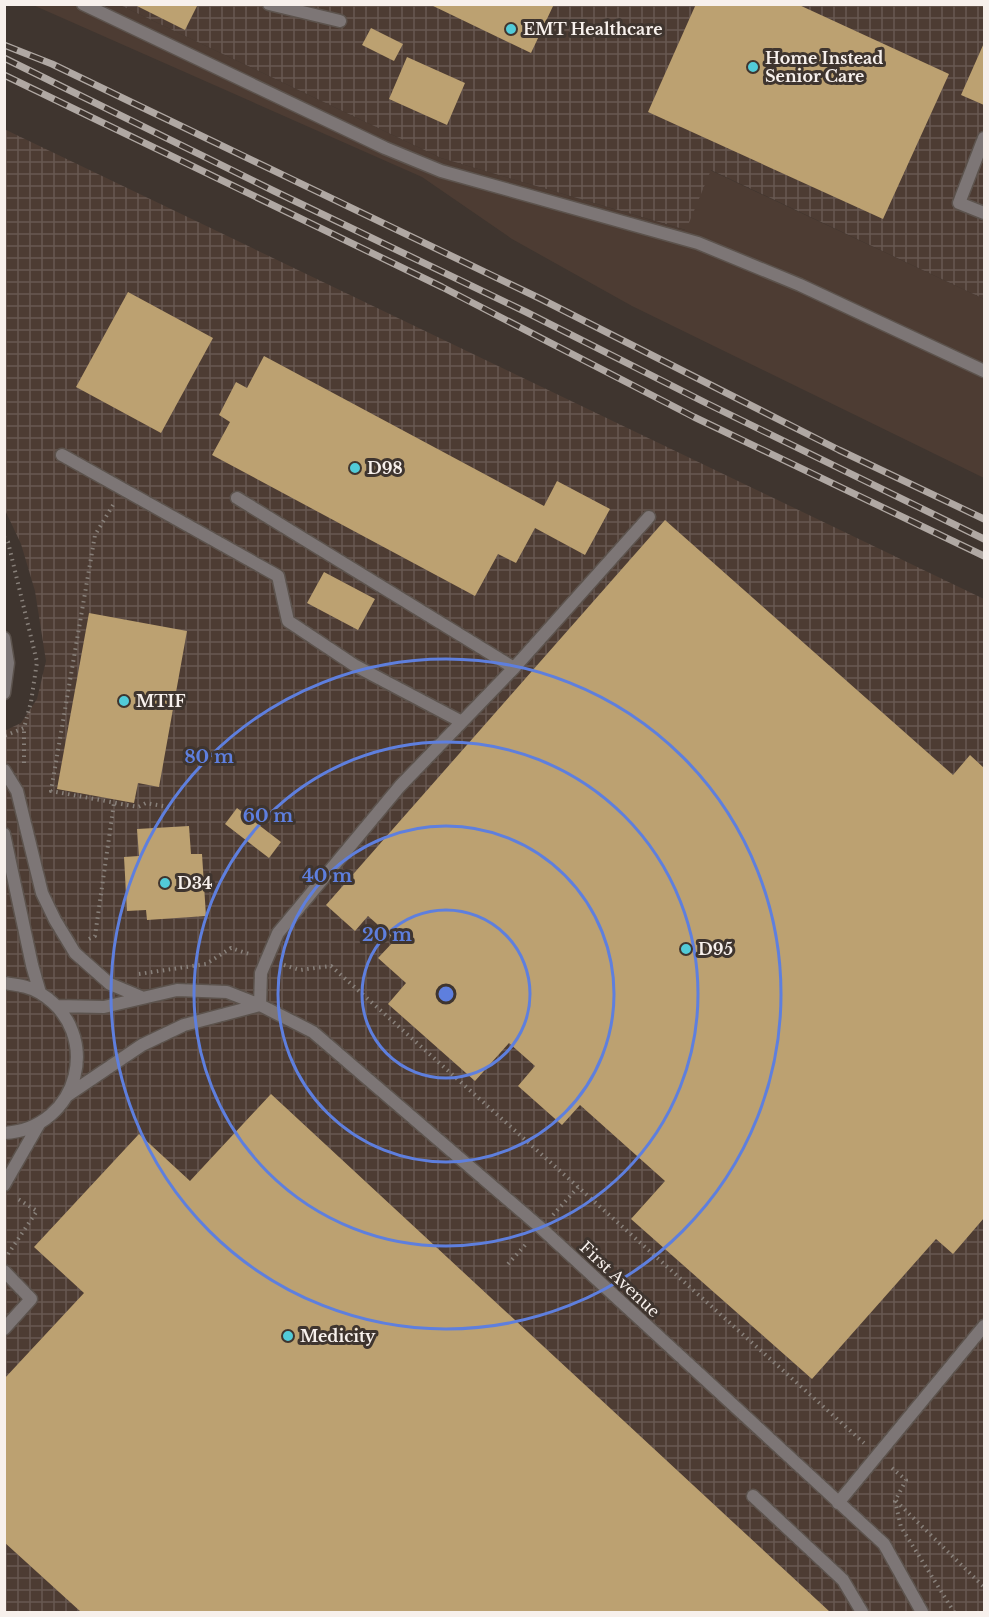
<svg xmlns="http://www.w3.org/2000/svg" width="989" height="1617" font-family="'Libre Baskerville',serif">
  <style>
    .built { fill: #4d3c33 }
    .industrial { fill: url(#industrial-grid) }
    .building { fill: #bca171 }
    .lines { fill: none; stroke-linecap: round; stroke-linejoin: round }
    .service-casing { stroke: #5c534d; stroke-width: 15 }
    .tertiary-casing { stroke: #5c534d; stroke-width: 15 }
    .path { stroke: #88807a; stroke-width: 4; stroke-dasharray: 1.5 4.5; stroke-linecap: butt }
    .service { stroke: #7d7676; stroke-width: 12 }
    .tertiary { stroke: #7d7676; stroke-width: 12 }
    .rail-casing { stroke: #b0a8a3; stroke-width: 7 }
    .rail { stroke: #3f352f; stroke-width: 4.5; stroke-dasharray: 14; stroke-linecap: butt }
    .ring { fill: none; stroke: #5e7fde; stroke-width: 3 }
    .poi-dot { fill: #52cbd8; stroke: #3f352f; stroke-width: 2 }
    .labels { text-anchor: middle; stroke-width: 6; stroke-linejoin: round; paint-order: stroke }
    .poi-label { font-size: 16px; font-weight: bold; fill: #f7f0ec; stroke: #3f352f; text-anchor: start }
    .street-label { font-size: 16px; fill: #f7f0ec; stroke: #3f352f }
    .centre { fill: #5e7fde; stroke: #3f352f; stroke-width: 3 }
    .ring-label { font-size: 18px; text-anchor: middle; font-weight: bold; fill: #5e7fde; stroke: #3f352f; stroke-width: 6; stroke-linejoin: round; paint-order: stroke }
  </style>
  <defs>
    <pattern id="industrial-grid" width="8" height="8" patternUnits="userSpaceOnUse" patternTransform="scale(1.5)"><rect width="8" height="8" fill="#4d3c33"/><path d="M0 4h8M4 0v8" fill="none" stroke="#675851"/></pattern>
  </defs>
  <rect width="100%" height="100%" fill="#3f352f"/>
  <!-- built -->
  <path class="built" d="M33,5h87l321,153 244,72 25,-60 274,129v179l-352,-172 -120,-67 -90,-62z"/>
  <!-- industrial -->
  <path class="industrial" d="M120,5h864v294l-273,-129 -25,60 -245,-72z
    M4,129l980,470v1013h-979l-1,-881 17,-8 16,-24 9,-38 -11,-70 -14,-47 -16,-34z"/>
  <!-- building -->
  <path class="building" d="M133,4h65l-13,26z
    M429,4h125l-23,49z
    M696,4h101l152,70 -66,145 -235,-107z
    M371,28l32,16 -9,17 -32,-16z
    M984,43v62l-23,-10z
    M407,57l58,26 -18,42 -58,-26z
    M128,292l85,46 -52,95 -85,-46z
    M264,356l280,150 13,-25 53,28 -25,46 -50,-27 -19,35 -18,-9 -23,42 -263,-141 18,-33 -11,-7 17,-33 11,6z
    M665,520l288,255 17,-20 14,13 -1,9 1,2v439l-31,36 -17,-15 -124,140 -181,-160 34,-38 -85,-76 -18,20 -44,-39 17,-20 -26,-23 -34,38 -87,-77 18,-21 -28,-25 17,-18 -27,-24 -13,15 -29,-26z
    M324,572l51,27 -17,31 -51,-27z
    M89,613l98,18 -28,156 -21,-4 -4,20 -77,-14z
    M237,808l44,34 -12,16 -44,-34z
    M189,826l2,28h11l4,62 -59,4 -1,-10 -19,1 -3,-54 15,-1 -2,-27z
    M271,1094l559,518h-749l-77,-70v-163l80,-86 -50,-46 105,-113 51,47z"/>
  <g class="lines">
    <defs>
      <path id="service" d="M83,4l302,144 56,23 257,72 102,42 184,86
        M269,4l71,17
        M984,138l-25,65 25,10
        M62,455l216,121 10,45 66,44 108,57
        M237,498l277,170
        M4,770l13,21 25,102 13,27 20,33 35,31 31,13
        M4,834l28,131 8,28
        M4,983c13,2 25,3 36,10 64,39 40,136 -36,140
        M260,1005l1,-32 17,-40 122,-147 114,-118 135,-151
        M57,1006l47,1 73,-17 50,2 33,13 53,27 228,196 343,316 38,68
        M68,1095l74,-50 42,-20 76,-20
        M4,1185l35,-61
        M4,1271l27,28 -27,30
        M753,1496l90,84 19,32
        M838,1503l146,-177"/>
      <path id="tertiary" d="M4,638l4,25 -4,30"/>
    </defs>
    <!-- service casing -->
    <use href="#service" class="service-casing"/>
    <!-- tertiary casing -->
    <use href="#tertiary" class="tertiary-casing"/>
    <!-- path -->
    <path class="path" d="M113,505l-18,30 -44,256 87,16 8,-4 28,5
      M4,537l4,5 29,120 -6,40 -7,26 -20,8
      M24,763v-35
      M89,939l6,-3 19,-133
      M284,965l16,5 31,-4 533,477
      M139,974l67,-10 25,-16 18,6
      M553,1215l26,-29
      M8,1254l29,-43 -19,-12
      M508,1264l20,-22
      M892,1468l14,12 -11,21 6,26 53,85
      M896,1501l88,86"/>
    <!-- service -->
    <use href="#service" class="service"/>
    <!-- tertiary -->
    <use href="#tertiary" class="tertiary"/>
    <defs>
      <path id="rail" d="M4,45l48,19 489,235 298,151 145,69
        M4,58l270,133 252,121 180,91 278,136
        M4,75l438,212 252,130 290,139"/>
    </defs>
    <!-- rail casing -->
    <use href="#rail" class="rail-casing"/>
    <!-- rail -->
    <use href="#rail" class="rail"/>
  </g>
  <!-- distance rings -->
  <g class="ring">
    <circle cx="446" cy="994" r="84"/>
    <circle cx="446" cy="994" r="168"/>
    <circle cx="446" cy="994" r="252"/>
    <circle cx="446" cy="994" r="335"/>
  </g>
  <!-- markers -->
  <g class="poi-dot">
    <circle cx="511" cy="29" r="6"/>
    <circle cx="753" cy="67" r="6"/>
    <circle cx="355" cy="468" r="6"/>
    <circle cx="124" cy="701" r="6"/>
    <circle cx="165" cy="883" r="6"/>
    <circle cx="686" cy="949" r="6"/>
    <circle cx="288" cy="1336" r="6"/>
  </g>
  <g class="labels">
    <!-- poi labels -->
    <g class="poi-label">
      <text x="523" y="35">EMT Healthcare</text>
      <text x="765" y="64">Home Instead<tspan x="765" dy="18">Senior Care</tspan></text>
      <text x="367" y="474">D98</text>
      <text x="136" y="707">MTIF</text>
      <text x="177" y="889">D34</text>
      <text x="698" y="955">D95</text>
      <text x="300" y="1342">Medicity</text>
    </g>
    <!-- street labels -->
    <g class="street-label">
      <text transform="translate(620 1279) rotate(43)" y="6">First Avenue</text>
    </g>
  </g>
  <circle cx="446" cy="994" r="9" class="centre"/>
  <g class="ring-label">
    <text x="209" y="763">80 m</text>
    <text x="268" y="822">60 m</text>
    <text x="327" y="882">40 m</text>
    <text x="387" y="941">20 m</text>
  </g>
  <!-- border -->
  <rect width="989" height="1617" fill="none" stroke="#f7f0ec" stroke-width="12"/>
</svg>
